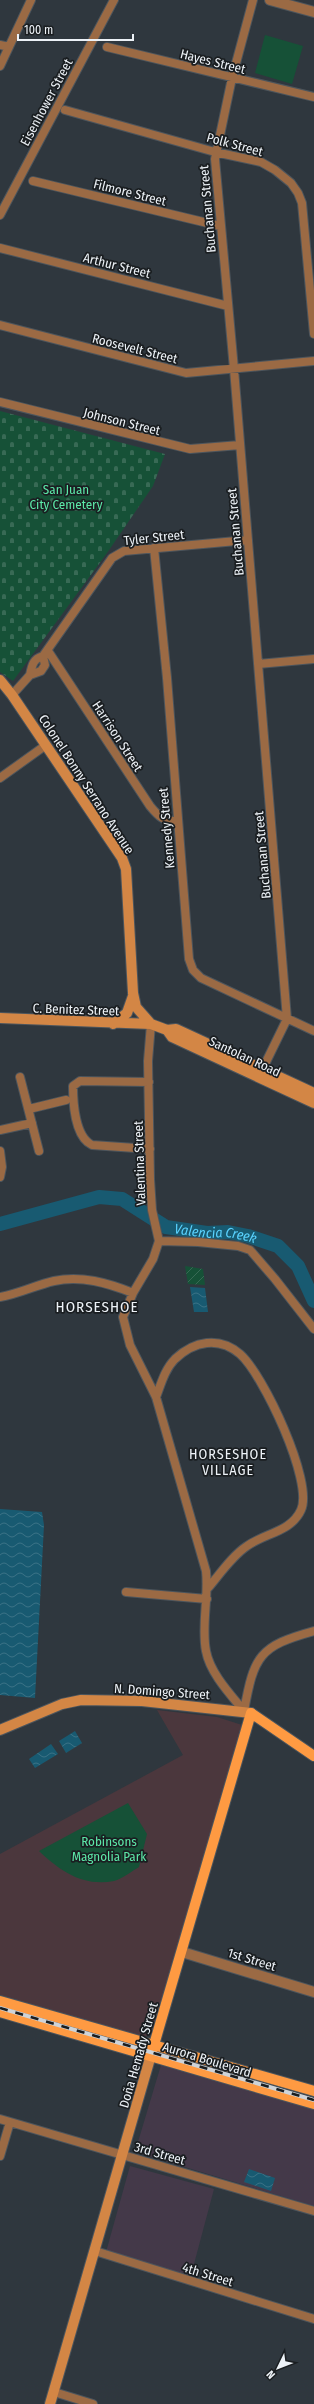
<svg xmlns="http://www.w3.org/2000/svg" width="314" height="2404" font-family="'Fira Sans Condensed',sans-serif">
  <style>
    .commercial { fill: #4b373d }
    .education { fill: #443949 }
    .cemetery { fill: url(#cemetery-stones) }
    .park { fill: #165137 }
    .garden { fill: url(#garden-furrows) }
    .water { fill: url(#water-waves) }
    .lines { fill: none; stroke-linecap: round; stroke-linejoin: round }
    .river { stroke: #185a71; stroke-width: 14 }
    .minor-casing { stroke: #4d555c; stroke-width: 10 }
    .tertiary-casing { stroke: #4d555c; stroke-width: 12 }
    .secondary-casing { stroke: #4d555c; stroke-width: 12 }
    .primary-casing { stroke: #4d555c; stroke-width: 12 }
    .minor { stroke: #9b6a44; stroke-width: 8 }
    .tertiary { stroke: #9b6a44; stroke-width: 10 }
    .secondary { stroke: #d38645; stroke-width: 10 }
    .primary { stroke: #fe9a42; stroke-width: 10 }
    .rail-casing { stroke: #ced3d8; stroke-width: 4 }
    .rail { stroke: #1a1e21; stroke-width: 2.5; stroke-dasharray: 8; stroke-linecap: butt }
    .labels { text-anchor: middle; stroke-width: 3.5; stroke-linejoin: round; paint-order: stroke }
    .street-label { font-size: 13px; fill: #edf2f7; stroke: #1a1e21 }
    .park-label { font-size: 13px; fill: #5ce8a8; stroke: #1a1e21 }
    .water-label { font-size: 14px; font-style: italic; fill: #59d1fd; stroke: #1a1e21 }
    .neighbourhood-label { font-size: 14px; letter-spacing: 1px; fill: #edf2f7; stroke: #1a1e21 }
    .quarter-label { font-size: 15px; letter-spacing: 1px; fill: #edf2f7; stroke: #1a1e21 }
  </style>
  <defs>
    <pattern id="cemetery-stones" width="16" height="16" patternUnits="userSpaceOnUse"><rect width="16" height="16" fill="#165137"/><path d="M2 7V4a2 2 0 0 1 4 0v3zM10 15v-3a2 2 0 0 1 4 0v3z" fill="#386a55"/></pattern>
    <pattern id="garden-furrows" width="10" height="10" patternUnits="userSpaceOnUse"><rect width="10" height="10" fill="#165137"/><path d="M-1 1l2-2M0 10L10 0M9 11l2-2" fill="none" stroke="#386a55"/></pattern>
    <pattern id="water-waves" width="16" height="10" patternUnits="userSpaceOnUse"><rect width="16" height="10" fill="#185a71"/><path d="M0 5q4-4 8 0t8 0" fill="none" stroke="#3a7286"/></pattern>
  </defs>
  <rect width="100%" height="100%" fill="#2f373e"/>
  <!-- commercial -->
  <path class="commercial" d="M157,1710l60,7 25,8 -88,307 -10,5 -144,-42v-141l183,-99z"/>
  <!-- education -->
  <path class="education" d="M161,2065l153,44v97l-179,-54z
    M130,2166l84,23 -24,90 -84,-27z"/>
  <!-- cemetery -->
  <path class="cemetery" d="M0,411l165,43 -12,32 -46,67 -94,128 -13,-9z"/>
  <!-- park -->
  <path class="park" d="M265,35l38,11 -11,38 -37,-11z
    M128,1803l19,31 -8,33c-7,4 -17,12 -25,14 -31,6 -54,-10 -75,-30z"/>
  <!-- garden -->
  <path class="garden" d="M185,1266l18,3 2,16 -17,-1z"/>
  <!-- water -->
  <path class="water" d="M190,1287l15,1 3,24h-14z
    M0,1509l42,3 2,13 -9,173 -35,-3z
    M75,1731l7,12 -16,10 -7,-12z
    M51,1744l7,10 -23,14 -6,-9z
    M249,2169l26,9 -4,13 -27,-9z"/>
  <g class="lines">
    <!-- river -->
    <path class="river" id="s1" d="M0,1224l99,-27 23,2 44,28 41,6 21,-1 20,4 30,10 20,20 16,35"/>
    <defs>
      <path id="minor" d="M253,0l-21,78 -17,81 19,210 53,650 -21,43
        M0,45l9,2
        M107,47l207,50
        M0,66l31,-66
        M65,110l150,42 46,10 14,8 16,13 7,10 4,10 12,131
        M33,181l187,45
        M0,215l114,-215
        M0,248l228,58
        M0,325l186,48 128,-12
        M0,402l190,47 50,-4
        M154,548l13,130 22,281 4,11 8,8 113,53
        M48,651l102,155c9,11 13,15 28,15
        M258,664l56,-5
        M30,675c2,-10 3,-16 13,-19l69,-98 12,-7 124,-11
        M12,695l18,-20 11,-4 4,-6 -2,-9
        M0,778l46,-33
        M151,1024l-3,37 2,118 2,31 7,31 -6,18 -20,34 -10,24 7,28 26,52 50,174c3,26 -5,55 0,80 4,22 24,43 38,60
        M20,1077l19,74
        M149,1082l-69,-1 -7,5c0,17 2,51 19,59l58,4
        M29,1109l37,-9
        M0,1130l32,-7
        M0,1151l2,16 -2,10
        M159,1241l39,1 40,4 12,4 25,29 39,50
        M0,1297c19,-3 36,-12 54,-16 27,-6 54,2 79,12
        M156,1397c5,-13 9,-28 19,-38 19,-18 44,-23 65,-5 23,20 74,128 61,156 -10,22 -36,23 -54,36 -15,10 -27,28 -39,42
        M126,1592l81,7
        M244,1711c10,-55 15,-65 70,-80
        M0,2119l314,92
        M0,2156l10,-34
        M95,2251l219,68
        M54,2392l39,12"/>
      <path id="tertiary" d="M270,0l44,12
        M182,1952l132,40"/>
      <path id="secondary" d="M0,680l12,15 110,163 4,11 7,124 3,14 15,17
        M0,1018l151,6 16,6 9,-1 138,64
        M113,1024l14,-11 6,-17
        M167,1030l5,7 142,66
        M0,1730l62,-26 19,-4 61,1 109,12
        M50,2404l101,-349"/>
      <path id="primary" d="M0,2001l314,90
        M0,2012l314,92
        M151,2055l100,-342 63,43"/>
    </defs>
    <!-- minor casing -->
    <use href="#minor" class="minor-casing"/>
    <!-- tertiary casing -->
    <use href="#tertiary" class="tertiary-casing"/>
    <!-- secondary casing -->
    <use href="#secondary" class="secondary-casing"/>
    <!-- primary casing -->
    <use href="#primary" class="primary-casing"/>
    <!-- minor -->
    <use href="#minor" class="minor"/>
    <!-- tertiary -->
    <use href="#tertiary" class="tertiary"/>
    <!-- secondary -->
    <use href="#secondary" class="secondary"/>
    <!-- primary -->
    <use href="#primary" class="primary"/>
    <defs>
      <path id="rail" d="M0,2008l314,92"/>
    </defs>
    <!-- rail casing -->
    <use href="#rail" class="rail-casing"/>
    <!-- rail -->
    <use href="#rail" class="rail"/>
  </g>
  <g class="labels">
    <!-- street labels -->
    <g class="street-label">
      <text transform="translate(213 61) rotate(14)" y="5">Hayes Street</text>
      <text transform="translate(46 102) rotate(-62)" y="5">Eisenhower Street</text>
      <text transform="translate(235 144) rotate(15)" y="5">Polk Street</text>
      <text transform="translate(130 192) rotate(14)" y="5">Filmore Street</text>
      <text transform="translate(207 209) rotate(-95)" y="5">Buchanan Street</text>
      <text transform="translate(117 265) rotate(14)" y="5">Arthur Street</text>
      <text transform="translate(135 348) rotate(14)" y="5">Roosevelt Street</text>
      <text transform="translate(122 421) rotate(14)" y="5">Johnson Street</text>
      <text transform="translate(235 532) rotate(-95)" y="5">Buchanan Street</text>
      <text transform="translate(154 537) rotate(-6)" y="5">Tyler Street</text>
      <text transform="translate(118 736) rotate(57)" y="5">Harrison Street</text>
      <text transform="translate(87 784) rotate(57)" y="5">Colonel Bonny Serrano Avenue</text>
      <text transform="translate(166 828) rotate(-95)" y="5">Kennedy Street</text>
      <text transform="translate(262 855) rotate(-95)" y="5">Buchanan Street</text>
      <text transform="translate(76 1009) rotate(2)" y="5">C. Benitez Street</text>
      <text transform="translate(245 1056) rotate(25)" y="5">Santolan Road</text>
      <text transform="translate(139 1163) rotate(-92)" y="5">Valentina Street</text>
      <text transform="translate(162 1691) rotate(4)" y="5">N. Domingo Street</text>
      <text transform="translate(252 1959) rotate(17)" y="5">1st Street</text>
      <text transform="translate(138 2055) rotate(-74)" y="5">Doña Hemady Street</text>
      <text transform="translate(207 2059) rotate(17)" y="5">Aurora Boulevard</text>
      <text transform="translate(160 2153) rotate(16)" y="5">3rd Street</text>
      <text transform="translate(208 2274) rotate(17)" y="5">4th Street</text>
    </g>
    <!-- park labels -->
    <g class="park-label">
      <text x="66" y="494">San Juan<tspan x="66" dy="15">City Cemetery</tspan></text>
      <text x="109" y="1846">Robinsons<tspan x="109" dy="15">Magnolia Park</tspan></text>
    </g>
    <!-- water labels -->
    <g class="water-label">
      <text dy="5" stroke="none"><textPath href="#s1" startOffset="228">Valencia Creek</textPath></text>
    </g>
    <!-- neighbourhood labels -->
    <g class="neighbourhood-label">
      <text x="228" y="1459">HORSESHOE<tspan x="228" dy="16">VILLAGE</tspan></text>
    </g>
    <!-- quarter labels -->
    <g class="quarter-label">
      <text x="97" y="1312">HORSESHOE</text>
    </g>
  </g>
  <!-- north arrow -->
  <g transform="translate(278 2368) rotate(227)" stroke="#1a1e21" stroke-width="3" paint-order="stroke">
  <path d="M0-3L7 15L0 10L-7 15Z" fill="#edf2f7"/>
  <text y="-6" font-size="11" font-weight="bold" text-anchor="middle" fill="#edf2f7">N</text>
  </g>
  <!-- scale -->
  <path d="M18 34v6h115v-6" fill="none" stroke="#edf2f7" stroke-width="2"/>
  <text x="24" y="34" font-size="12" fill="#edf2f7" stroke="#1a1e21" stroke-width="3" paint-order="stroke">100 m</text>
</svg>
